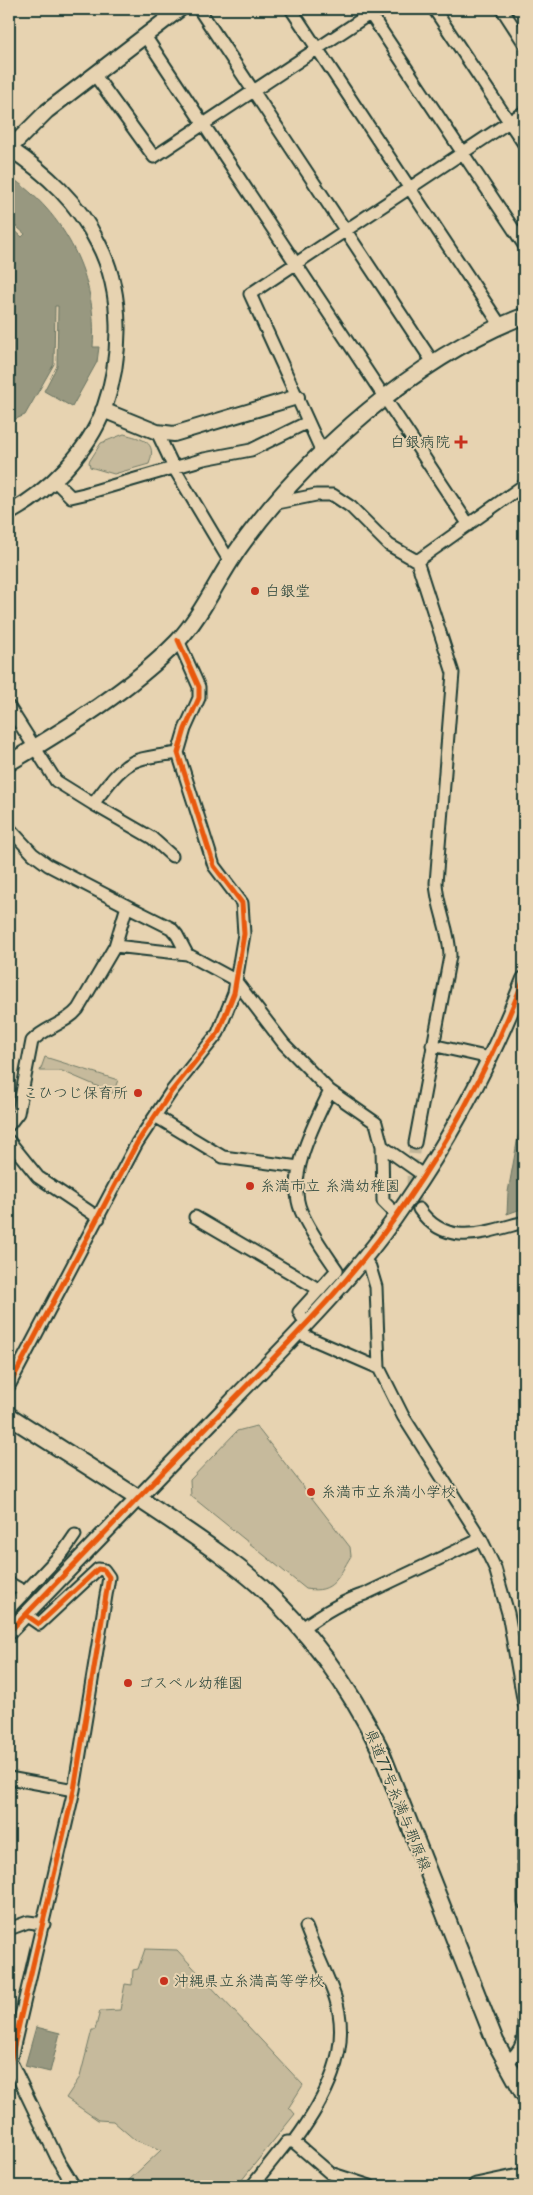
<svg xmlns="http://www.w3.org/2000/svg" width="533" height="2195" font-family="'Playpen Sans','Klee One',sans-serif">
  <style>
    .green { fill: #c6ba9c; stroke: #727c68 }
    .water { fill: #989880; stroke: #687462 }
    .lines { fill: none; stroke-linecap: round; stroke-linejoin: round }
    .minor-tunnel { stroke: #bfb598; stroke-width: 11; stroke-dasharray: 11 5.5; stroke-linecap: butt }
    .minor-casing { stroke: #1f3d34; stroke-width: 15 }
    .tertiary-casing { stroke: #1f3d34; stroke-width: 18 }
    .secondary-casing { stroke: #1f3d34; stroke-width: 19 }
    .primary-casing { stroke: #1f3d34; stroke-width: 20 }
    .minor { stroke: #e7d3b1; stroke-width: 11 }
    .tertiary { stroke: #e7d3b1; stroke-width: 14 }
    .secondary { stroke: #e7d3b1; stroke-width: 15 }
    .primary { stroke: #e7d3b1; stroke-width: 16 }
    .cycleway-casing { stroke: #e7d3b1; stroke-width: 8 }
    .cycleway { stroke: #e8590c; stroke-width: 5 }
    .poi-dot { fill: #c8321e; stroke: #e7d3b1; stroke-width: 2 }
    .labels { text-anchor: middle; stroke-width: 4; stroke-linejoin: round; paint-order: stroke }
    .poi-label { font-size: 15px; fill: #1f3d34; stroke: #e7d3b1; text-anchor: start }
    .street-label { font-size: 15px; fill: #1f3d34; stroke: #e7d3b1 }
  </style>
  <rect width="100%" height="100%" fill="#e7d3b1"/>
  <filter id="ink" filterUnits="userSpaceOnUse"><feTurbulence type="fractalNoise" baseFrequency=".02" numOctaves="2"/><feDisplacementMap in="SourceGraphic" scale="10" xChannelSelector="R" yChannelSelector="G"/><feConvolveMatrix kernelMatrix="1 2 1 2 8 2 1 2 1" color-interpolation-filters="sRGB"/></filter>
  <g filter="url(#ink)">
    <!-- green -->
    <path class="green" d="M124,434c18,5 34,7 25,30l-35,10 -24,-7 -1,-5 12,-19z
      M45,1057l73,23 -5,13 -51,-22h-22z
      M256,1426l94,121 1,9c-13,21 -17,38 -45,33l-115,-93 -1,-16 47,-49z
      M145,1949l32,1 126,135 -14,22 6,7 -58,72h-82l-27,-5 33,-31 -26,-10 -22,-19 -15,-1 -32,-22 14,-21 12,-47h3l5,-19 20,-1 5,-26 7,1 1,-15 5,-1z"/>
    <!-- water -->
    <path class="water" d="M9,176c57,38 89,102 84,171h6l-2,15 -25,45 -28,-16 13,-25 1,-60h-3l-1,58 -29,51 -16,7v-197l13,12 3,-3 -16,-14z
      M524,1104v104l-17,6 1,-22z
      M36,2027l24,6 -10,39 -25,-6z"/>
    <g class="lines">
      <!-- minor-tunnel -->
      <path class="minor-tunnel" d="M415,1143c-2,23 -7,45 4,66"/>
      <defs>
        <path id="minor" d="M199,9l235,355
          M291,9l210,317
          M367,9l157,236
          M434,9l90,135
          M502,9l22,34
          M145,36l324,489
          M94,74l60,83 223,-148
          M157,432l17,36 56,94
          M322,452l-72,-158 274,-182
          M54,480l17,17 13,-3 120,-35 47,-9 57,-28
          M272,504l44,-9h17l18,12 38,38 28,16
          M417,561l107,-76
          M9,707l47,74 37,23c12,-15 26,-38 45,-44 12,-4 28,-5 40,-7
          M93,804l59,34 20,18
          M9,828l24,26 15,11 79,41 -12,40 -37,63c-12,15 -33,18 -46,32l-14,72 -9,12
          M127,906l44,22 6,7 10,19
          M115,946l72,8 48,26 49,64 46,47 46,32 6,23 1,55 14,14
          M432,1045l58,13
          M155,1116l68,41 76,10
          M9,1141l29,36 61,41
          M415,1143l35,-187c0,-25 -13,-48 -14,-73l17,-210 -36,-112
          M382,1146l41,29
          M419,1209c27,40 67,23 105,13
          M195,1217l125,73
          M364,1259l6,8 6,20 3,81 24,48 78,123 14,29 13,45 16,91
          M306,1324l-7,-12 38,-42c-13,-19 -27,-38 -36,-59 -15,-35 14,-89 29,-120
          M298,1333l81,35
          M9,1386l128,-243 34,-51 47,-59 16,-40 10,-59 -2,-31 -28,-37 -36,-113 7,-24 14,-31v-11l-21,-47
          M9,1583l16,9
          M9,1609l55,-58 11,-16
          M301,1629c19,-14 41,-28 64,-35l116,-55
          M9,1778l65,12
          M524,1808v95
          M9,1929l19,-7 16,2
          M10,2060l48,100 16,26
          M506,2063c20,-15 18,-27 18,-50
          M9,2067l65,-277 35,-213 -5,-7 -6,-1 -59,55 -13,-9
          M294,2142c30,-41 59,-92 41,-145 -8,-23 -20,-46 -29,-70
          M252,2186l35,-44h7l36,31 40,13"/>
        <path id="tertiary" d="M9,148c37,25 69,54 89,95 26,49 24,115 6,166 -16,43 -56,83 -95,104
          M10,148l37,-37 133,-102
          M103,410l54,22 17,2 123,-37
          M9,1632c73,-75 146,-152 219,-227 62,-64 128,-128 178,-203 48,-69 87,-144 118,-223"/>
        <path id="secondary" d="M9,763c58,-35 120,-72 168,-121 27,-29 42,-67 65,-98 67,-92 175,-187 282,-228
          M476,2186l48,-10"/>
        <path id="primary" d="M9,1416c56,36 114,71 169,109 28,19 56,38 82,61 49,45 90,102 119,161l116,294 29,53"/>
      </defs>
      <!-- minor casing -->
      <use href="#minor" class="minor-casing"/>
      <!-- tertiary casing -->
      <use href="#tertiary" class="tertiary-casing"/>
      <!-- secondary casing -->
      <use href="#secondary" class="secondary-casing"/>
      <!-- primary casing -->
      <use href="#primary" class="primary-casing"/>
      <!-- minor -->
      <use href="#minor" class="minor"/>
      <!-- tertiary -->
      <use href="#tertiary" class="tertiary"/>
      <!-- secondary -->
      <use href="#secondary" class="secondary"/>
      <!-- primary -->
      <use href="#primary" class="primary"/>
      <defs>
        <path id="cycleway" d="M9,1386l128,-243 34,-51 47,-59 16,-40 10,-59 -2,-31 -28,-37 -36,-113 7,-24 14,-31v-11l-21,-47
          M9,1632c73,-75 146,-152 219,-227 62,-64 128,-128 178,-203 48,-69 87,-144 118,-223
          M9,2067l65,-277 35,-213 -5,-7 -6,-1 -59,55 -13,-9"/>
      </defs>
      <!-- cycleway casing -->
      <use href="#cycleway" class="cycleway-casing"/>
      <!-- cycleway -->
      <use href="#cycleway" class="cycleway"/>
    </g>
  </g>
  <!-- markers -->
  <g class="poi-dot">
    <path d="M458.5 434.5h5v5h5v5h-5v5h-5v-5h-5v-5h5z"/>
    <circle cx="255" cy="591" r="5"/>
    <circle cx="138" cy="1093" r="5"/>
    <circle cx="250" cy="1186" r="5"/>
    <circle cx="311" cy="1492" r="5"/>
    <circle cx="128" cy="1683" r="5"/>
    <circle cx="164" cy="1981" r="5"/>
  </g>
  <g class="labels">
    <!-- poi labels -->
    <g class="poi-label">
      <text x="450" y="447" text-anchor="end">白銀病院</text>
      <text x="265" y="596">白銀堂</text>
      <text x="128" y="1098" text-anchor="end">こひつじ保育所</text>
      <text x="260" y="1191">糸満市立 糸満幼稚園</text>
      <text x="321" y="1497">糸満市立糸満小学校</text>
      <text x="138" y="1688">ゴスペル幼稚園</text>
      <text x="174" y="1986">沖縄県立糸満高等学校</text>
    </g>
    <!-- street labels -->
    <g class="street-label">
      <text transform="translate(398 1800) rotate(68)" y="5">県道77号糸満与那原線</text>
    </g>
  </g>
  <!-- margin -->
  <rect width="533" height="2195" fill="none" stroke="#e7d3b1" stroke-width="30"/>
  <rect x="15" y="15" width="503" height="2165" fill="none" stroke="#1f3d34" stroke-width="2" filter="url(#ink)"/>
</svg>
